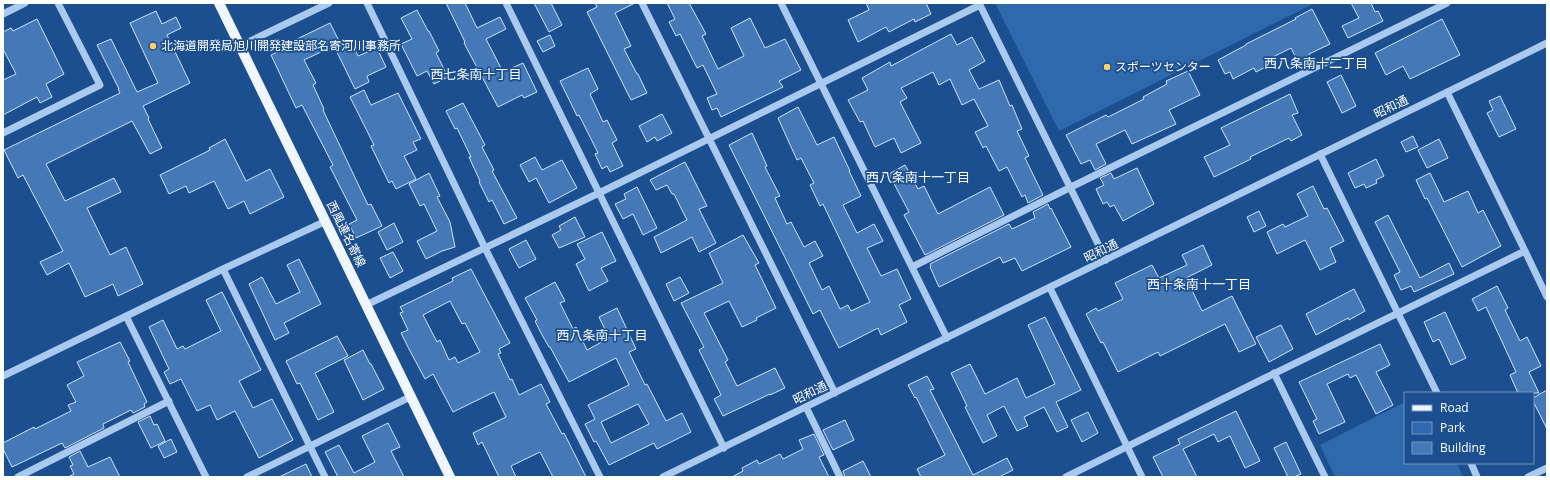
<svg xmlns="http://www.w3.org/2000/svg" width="1550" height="480" font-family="'Open Sans','Noto Sans JP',sans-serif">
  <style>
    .green { fill: #2e69ad }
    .building { fill: #4478b7; stroke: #cfe3fa; fill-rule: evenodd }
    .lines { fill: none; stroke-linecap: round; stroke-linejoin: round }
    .minor { stroke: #a9c9ee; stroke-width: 7 }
    .major { stroke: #f0f6ff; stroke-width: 10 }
    .poi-dot { fill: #ffd166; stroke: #1b4f8f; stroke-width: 1.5 }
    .labels { text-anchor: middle; stroke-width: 3.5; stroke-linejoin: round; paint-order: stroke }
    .poi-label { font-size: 12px; fill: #fff; stroke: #1b4f8f; text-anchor: start }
    .street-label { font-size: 12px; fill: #fff; stroke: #1b4f8f }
    .neighbourhood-label { font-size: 13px; fill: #fff; stroke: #1b4f8f }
  </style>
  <rect width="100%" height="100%" fill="#1b4f8f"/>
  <!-- green -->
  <path class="green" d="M995,3h320l-256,128z
    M1405,402v61h52l6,14h-128l-15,-32z"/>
  <!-- building -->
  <path class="building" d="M446,3h19l12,25 23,-11 6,12 -20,10 17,33 20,-9 14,29 -13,6 -2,-3 -24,12 -34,-64 1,-1z
    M534,3h17l11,22 -13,7z
    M595,3h40l-20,10 16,33 -7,3 13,25h1l9,19 -16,7 -44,-88 10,-5z
    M667,3h22l17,31 -4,2 16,33 26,-13 -13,-28 19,-10 15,30 20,-9 16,31 -22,11 4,6 -62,30 -4,-9 -5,2 -5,-12 10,-4 -14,-29 -6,3 -17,-34 -4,2 -7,-14 6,-3z
    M866,3h60l5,11 -16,8 -1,-3 -25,13 -3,-5 -28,15 -10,-22 21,-10z
    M1351,3h20l4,9 3,-1 5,10 -35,17 -6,-12 17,-8z
    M1312,9l18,35 -21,10 2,4 -12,6 -8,-16 -20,10 2,5 -17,9 -2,-4 -21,11 -3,-7 -5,2 -7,-14 28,-15v-1l50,-25 -1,-1z
    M417,10l11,21h1l10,20 -3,2 12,24 -14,7 -7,-13 -10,5 -16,-32 11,-5 -11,-21z
    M156,11l6,13 14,-7 5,11 -14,7 23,48 -47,23 6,12 -1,1 14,29 -12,6 -18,-33 -86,43 19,37 49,-23 7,14 -34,16 23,47 16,-8 17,37 -25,12 -5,-12 -28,13 -16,-34 -22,12 -7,-13 23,-11 -40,-76 -5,3 -14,-28 116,-57 -2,-4h1l-22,-44 14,-6 26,53 21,-9 -28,-60z
    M37,19l27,55 -18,10 6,13 -12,6 -3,-6 -34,18v-35l13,-6 -13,-25v-17l8,-4 2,3z
    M1442,19l18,36 -50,24 -7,-13 -17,9 -11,-22z
    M330,23l10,20 -36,17 12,23 -3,2 11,24 -1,1 45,95 3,-1 11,22 -26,12 -7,-14 8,-4 -27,-53 3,-2 -31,-60 -6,3 -25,-53 21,-10 -1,-3z
    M951,34l6,11 15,-8 13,24 -16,9 10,19 20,-9 11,26 2,-1 10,24 -5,2 12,25 -4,2 18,37 -15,8 -3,-8 -3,2 -15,-30 -8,4 -13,-25 -3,2 -8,-16 13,-6 -14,-27 -12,6 -12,-26 -11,6 -6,-13 -32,16 6,10 -7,4 21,41 -20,10 -7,-15 -19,9 -12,-26 -3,1 -12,-22 20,-10 -6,-12 28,-16 1,4z
    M550,35l5,11 -12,6 -6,-11z
    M351,42l7,14 19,-8 9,19 -19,9 2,6 -14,7 -19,-39z
    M588,68l10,21 -8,5 13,28 4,-2 10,20 -5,3 11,23 -13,6 -3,-6 -5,3 -7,-15 3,-1 -19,-38 -2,1 -17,-35z
    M1188,71l12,24 -31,15 7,14 -44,20 -7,-14 -29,14 10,20 -11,6 -5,-10 -9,4 -15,-29 40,-20 2,2 36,-18 -1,-2 24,-13 -1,-3z
    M1341,75l15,31 -14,7 -15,-31z
    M364,90l7,15 27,-12 23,46 -8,3 4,8 -13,6 12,23 -20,10 -4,-8 -3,2 -18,-37 3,-1 -24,-48z
    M1290,94l8,19 -6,2 10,20 -11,6 -2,-3 -39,19 1,2 -37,18 -10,-20 26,-12 -9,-17z
    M1500,96l16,33 -17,8 -12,-24 6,-3 -4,-9z
    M463,103l22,42 -3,2 12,23 -2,1 25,47 -13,6 -12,-24 -3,2 -10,-20 1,-1 -11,-24h2l-14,-29 -2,1 -9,-18z
    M798,107l19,38 17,-8 16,34h-1l12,25 -18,9 14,28 17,-9 9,17 -16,7 14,28 16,-7 14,30 -12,6 8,17 -26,13 -3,-7 -39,20 -19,-38 -7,4 -84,-169 23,-12 15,33 -2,1 15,29 -5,2 12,26 4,-2 13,25 11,-6 8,15 -14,7 13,27 7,-4 11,23 8,-4 3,6 19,-9 -47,-98 -3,2 -10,-21 4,-2 -13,-25 -4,2 -19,-42z
    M662,114l10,19 -15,8 -2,-4 -8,5 -8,-16z
    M1413,136l5,11 -12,5 -5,-10z
    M225,139l21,42 24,-12 14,28 -34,17 -6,-13 -16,8 -14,-28 -25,12 -3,-7 -17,8 -9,-19 50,-25 -1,-2z
    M1439,139l9,19 -21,10 -9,-18z
    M535,157l7,13 20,-10 15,28 -28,15 -13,-25 -7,4 -9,-17z
    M1376,159l8,17 -8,4 1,3 -11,5 -2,-4 -9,4 -7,-15z
    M685,162l22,44 -8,3 17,34 -17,9 -7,-15 -31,16 -7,-16 33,-17 -13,-26h-2l-5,-9 -11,5 -6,-10z
    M905,165l13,24 6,-3 14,28 52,-27 14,28 -79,40 -21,-40 5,-3 -20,-38z
    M1137,168l17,36 -31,17 -9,-16 -4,2 -3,-5 -4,2 -7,-15 8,-4 -4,-7 11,-5 3,6z
    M429,173l11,23 -3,1 13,25 5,25 -13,4 -16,8 -9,-18 20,-10 -13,-27 -4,2 -11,-22z
    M1430,173l14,29 24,-11 10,22 5,-3 18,36 -39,21 -35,-69 -2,1 -9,-19z
    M1313,186l11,23 3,-1 17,33 -14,7 6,14 -16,8 -15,-30 -28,14 -10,-22 16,-8 2,3 23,-11 -11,-22z
    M637,187l20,41 -14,7 -10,-21 -10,5 -8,-15 11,-5 -2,-5z
    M1048,204l2,5 1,-1 20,39 -49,24 -7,-13 -12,5 -3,-6 -61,30 -9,-20 1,-1 -1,-2 79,-40 3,5 23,-11 -2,-6z
    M1259,211l7,15 -12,6 -7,-15z
    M1388,215l32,63 29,-15 5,11 -40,18 -3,-6 -10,4 -7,-15 6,-3 -25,-50z
    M575,217l10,20 -26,11 -7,-13 9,-5 -2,-4z
    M394,223l9,19 -16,8 -9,-18z
    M602,232l14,29 -15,7 7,13 -19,10 -13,-27 9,-5 -8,-15z
    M743,235l16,28 -4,2 21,43 -20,10 1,2 -15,7 -13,-26 -25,12 24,47 -3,2 12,24 38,-18 10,20 -15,7v-1l-47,22 -9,-17 7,-4 -22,-45 5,-3 -23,-44 42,-20 -14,-30z
    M526,240l10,19 -17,9 -10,-19z
    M1203,245l9,20 -26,13 16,33 30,-15 24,48 -17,8 -14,-28 -65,32 -2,-4 -40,20 -15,-30 -2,1 -15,-29 10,-6 2,3 25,-12 -8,-16 37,-18 7,13 28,-13 -5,-10z
    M393,252l10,19 -13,7 -10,-20z
    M299,259l22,45 -37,19 5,10 -14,7 -26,-56 13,-7 14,27 24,-12 -13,-27z
    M471,269l39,74 -11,6 2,4 -3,1 12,26 2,-1 7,16 22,-11 9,18 -4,2 16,30 2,-1 22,44h-33l-13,-25 -29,14 5,11h-17l-17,-35 -4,3 -5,-12 33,-16 -12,-25 -41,20 -20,-38 -8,5 -16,-30 -8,-16 7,-3 -8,-17 3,-1 -3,-5 53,-26 -1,-3zM450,301l12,23 3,-1 15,29 -22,11 -3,-6 -6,3 -9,-20 -3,2 -14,-27z
    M680,277l9,16 -15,8 -8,-17z
    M555,282l10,19 -5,2 13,26 3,-2 11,23 22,-12 -10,-21 18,-9 19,41 -7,3 16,33 2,-1 19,37 16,-8 9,19 -34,17 -3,-6 -45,22 -13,-24 -2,1 -9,-18 10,-5 -7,-14 41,-20 -13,-27 -47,24 -19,-35h-1l-7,-12 -7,-14 2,-1 -12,-22zM638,404l11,20 -38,19 -10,-21z
    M1497,286l11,22 -3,2 15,31 7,-4 14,29 -12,6 10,21h-21l-8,-18 6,-3 -30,-65 -8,4 -6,-12z
    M1354,289l11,22 -16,9 -1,-2 -32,17 -10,-21z
    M222,292l39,78 -22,11 14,27 19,-9 21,41 -34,18 -24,-47 -18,9 -7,-15 -13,6 -16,-32 -11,5 -6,-12 5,-3 -20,-42 14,-7 14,29 6,-3 2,3 36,-18 -15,-31z
    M1445,312l21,46 -15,7 -12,-26 -6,3 -9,-20z
    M1045,317l36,73 -25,12 12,25 -11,5 -13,-25 -20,10 4,9 -11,5 -13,-25 -17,9 10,21 -14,7 -18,-36 2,-1 -16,-33 19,-9 15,30 32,-16 9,20 29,-14 -27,-59z
    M1281,325l12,24 -24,13 -13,-25z
    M337,336l11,20 -33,17 19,39 -16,8 -18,-37 -3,1 -11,-23z
    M120,342l10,19 -2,1 19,40 -3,2 1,3 -12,6 -2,-3 -28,14 1,4 -39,20 -3,-5 -50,24 -9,-18v-6l31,-16 1,2 36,-18 -3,-6 8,-3 -9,-17 17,-9 -7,-14z
    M1380,344l10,21 -14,7 17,33 -17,9 -20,-39 -6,3 -2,-4 -21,10 18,38 -26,12 -6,-13 4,-2 -18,-37z
    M363,350l7,14h1l13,25 -21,11 -19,-40z
    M927,376l7,13 -4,1 43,85 34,-17 6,12 -14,7h-78l-4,-8 28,-14 -29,-58 -1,1 -7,-13z
    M1547,390v39l-14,-28v-3z
    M1236,411l24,50 -15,7 -15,-32 -12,6 -4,-8 -31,15 14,28h-34l-10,-20 27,-13 -2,-5z
    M1088,412l10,21 -16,9 -11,-22z
    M150,416l4,9 3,-1 8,17 -14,7 -13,-26z
    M845,420l9,20 -21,10 -10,-20z
    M388,423l12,24 -9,4 13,26h-66l-13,-25 14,-7 15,28 21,-11 -13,-26z
    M814,434l10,21 -5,2 10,20h-97l11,-6 -1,-3 15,-8 2,4 21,-10 3,5 20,-10 -4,-9z
    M171,439l6,13 -13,6 -6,-12z
    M1286,442l15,32 -7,3h-6l-14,-29z
    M80,451l8,16 22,-10 10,20h-52l6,-3 -4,-8 3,-1 -4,-8z
    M863,461l8,16h-26l-2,-6z
    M306,464l6,13h-33z"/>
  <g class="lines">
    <!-- minor -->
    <path class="minor" d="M367,3l118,245 115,229
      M506,3l218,445
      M642,3l193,390
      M781,3l166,335
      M979,3l127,257
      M3,14l22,-11
      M240,46l89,-43
      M1447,92l78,159
      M3,133l97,-48 -42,-82
      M1320,154l117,239
      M912,267l159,-80 376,-184
      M223,269l102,208
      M1050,288l92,189
      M366,305l233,-112 381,-188
      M126,316l80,161
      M1274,373l51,104
      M3,376l220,-107 103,-48
      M806,407l34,70
      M1471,463l6,14
      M18,477l151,-76
      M247,477l163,-80
      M663,477l884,-434
      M1066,477l197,-98 262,-128 22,46
      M1528,477l19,-9"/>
    <!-- major -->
    <path class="major" d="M219,3l231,474"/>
  </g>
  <!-- markers -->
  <g class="poi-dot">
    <circle cx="153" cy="46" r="4"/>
    <circle cx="1107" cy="67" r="4"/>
  </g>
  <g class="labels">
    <!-- poi labels -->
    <g class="poi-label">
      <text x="161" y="50">北海道開発局旭川開発建設部名寄河川事務所</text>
      <text x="1115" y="71">スポーツセンター</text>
    </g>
    <!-- street labels -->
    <g class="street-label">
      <text transform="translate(1391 107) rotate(-26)" y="4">昭和通</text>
      <text transform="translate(346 234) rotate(64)" y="4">西風連名寄線</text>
      <text transform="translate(1101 251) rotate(-26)" y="4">昭和通</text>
      <text transform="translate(810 393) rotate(-26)" y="4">昭和通</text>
    </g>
    <!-- neighbourhood labels -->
    <g class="neighbourhood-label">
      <text x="1316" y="68">西八条南十二丁目</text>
      <text x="476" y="79">西七条南十丁目</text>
      <text x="918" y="182">西八条南十一丁目</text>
      <text x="1199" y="289">西十条南十一丁目</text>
      <text x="602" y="340">西八条南十丁目</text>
    </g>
  </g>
  <!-- border -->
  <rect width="1550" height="480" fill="none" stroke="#ffffff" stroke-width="8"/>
  <!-- legend -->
  <rect x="1404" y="392" width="130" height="72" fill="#1b4f8f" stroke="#7695bc"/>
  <rect x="1412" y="405" width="20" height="6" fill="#f0f6ff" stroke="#7695bc"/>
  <text x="1440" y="412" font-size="12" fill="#ffffff">Road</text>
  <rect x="1412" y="422" width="20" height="12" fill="#2e69ad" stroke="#7695bc"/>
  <text x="1440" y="432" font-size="12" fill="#ffffff">Park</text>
  <rect x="1412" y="442" width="20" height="12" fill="#4478b7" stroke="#7695bc"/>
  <text x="1440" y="452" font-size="12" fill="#ffffff">Building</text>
</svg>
